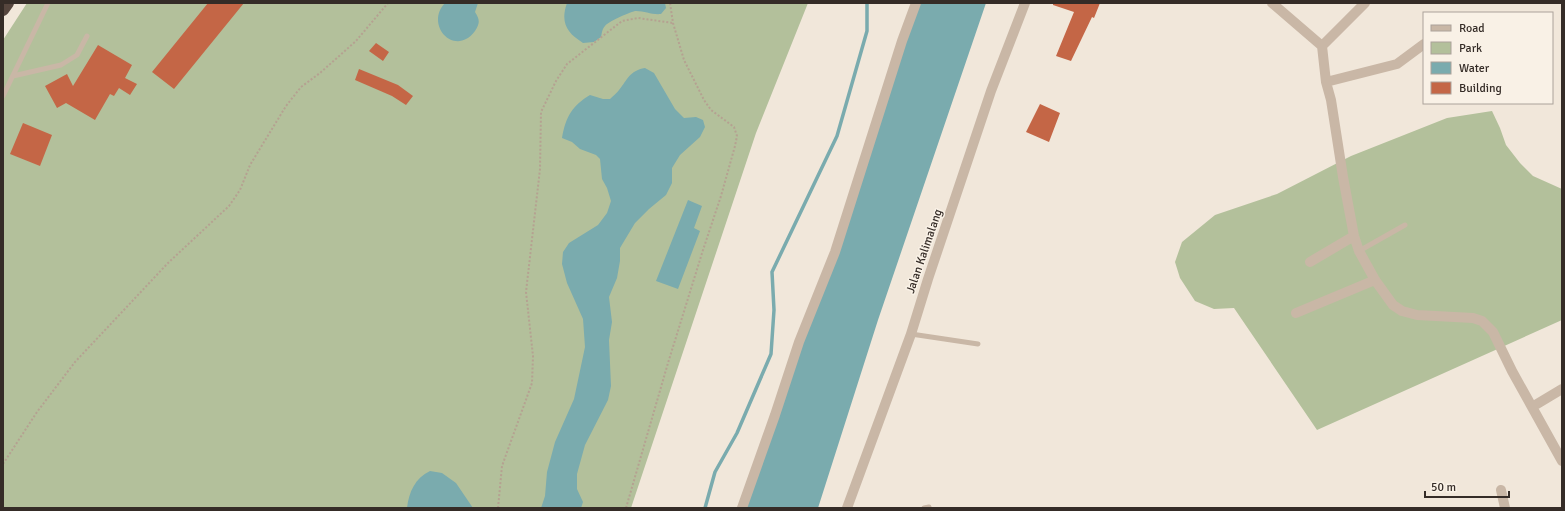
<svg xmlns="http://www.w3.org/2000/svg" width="1565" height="511" font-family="Signika,sans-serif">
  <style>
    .green { fill: #b3c09b }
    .water { fill: #7aabae }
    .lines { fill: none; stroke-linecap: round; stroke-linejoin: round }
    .stream { stroke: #7aabae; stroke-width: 3.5 }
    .building { fill: #c46646 }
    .path { stroke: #b5a191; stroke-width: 2; stroke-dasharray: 2 2; stroke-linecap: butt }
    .lane { stroke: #c9b7a6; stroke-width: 5 }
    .street { stroke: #c9b7a6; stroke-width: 10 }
    .highway { stroke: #56463e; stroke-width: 12 }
    .labels { text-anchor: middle; stroke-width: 3; stroke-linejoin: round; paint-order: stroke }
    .street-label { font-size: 12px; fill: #352c27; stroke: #f9f1e6 }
  </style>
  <rect width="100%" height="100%" fill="#f1e7da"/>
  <!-- green -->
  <path class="green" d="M27,3h781l-52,130 -125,375h-628v-468z
    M1492,111l8,17 6,17 14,18 13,13 29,13v131l-245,110 -83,-122 -20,1 -19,-8 -15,-23 -5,-16 7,-20 33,-27 62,-21 74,-38 96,-38z"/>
  <!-- water -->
  <path class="water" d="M445,3h33l-3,9c5,8 5,11 0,19 -20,27 -51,-6 -30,-28z
    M567,3h98l1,5 -5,6c-9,1 -16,-3 -25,-3 -4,0 -29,11 -31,15 -3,3 -3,7 -4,11l-7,5 -11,1c-16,-10 -23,-20 -16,-40z
    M917,3h69l-108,317 -60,188h-76z
    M645,68l9,5 21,36 9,9 12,-1 7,3 2,7 -5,10 -20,18 -8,13v15l-6,12 -17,14 -14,14 -15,25v13l-3,17 -8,19 3,25 -3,18 2,46 -3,14 -23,45 -8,29v15l6,13 -2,6h-40l4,-12 2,-24 8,-30 19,-43 11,-52 -2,-28 -16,-36 -5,-19 1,-12 6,-9 29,-18 9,-12 4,-12 -4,-13 -5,-9 -2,-20 -4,-4 -16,-6 -8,-7 -10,-4c4,-22 10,-32 28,-43l13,4h7c3,-3 7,-6 9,-9 9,-11 10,-19 26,-22z
    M688,200l14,6 -8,22 6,3 -22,58 -22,-8z
    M430,471l12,2 14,10 17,25h-66c2,-16 8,-30 23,-37z"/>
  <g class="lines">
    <!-- stream -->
    <path class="stream" d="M705,508l10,-36 22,-39 34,-79 3,-44 -2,-38 65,-136 30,-105v-28"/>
  </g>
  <!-- building -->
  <path class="building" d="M208,3h36l-70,86 -22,-17z
    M1053,3h47l-6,15 -2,-1 -21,44 -15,-5 18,-44 -21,-7z
    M376,43l13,9 -6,9 -14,-10z
    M98,45l34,20 -7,13 12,6 -7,11 -11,-7 -5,8 -4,-2 -15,26 -29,-17 -9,5 -12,-22 22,-12 6,12z
    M359,69l39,16 15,11 -7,9 -14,-9 -37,-16z
    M1040,104l20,9 -11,29 -23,-10z
    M23,123l29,12 -12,31 -30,-12z"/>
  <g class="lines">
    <!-- path -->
    <path class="path" d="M3,464l34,-52 38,-50 93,-99 61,-57 11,-16 10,-25 36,-59 15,-19 19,-14 36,-32 32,-38
      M498,508l4,-42 30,-83 1,-27 -7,-64 14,-123 1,-57 15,-31 11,-17 55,-43 16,-3 35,5
      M626,508l42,-145 35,-113 18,-54 14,-50 2,-10 -3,-9 -23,-17 -7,-10 -20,-40 -11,-37 -3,-20"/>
    <!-- lane -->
    <path class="lane" d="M13,76l48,-11 16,-10 10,-19
      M3,96l45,-93
      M1359,251l46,-26
      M911,334l67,10
      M924,508l5,-1"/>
    <!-- street -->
    <path class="street" d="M1272,3l50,43
      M1365,3l-43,43 4,36 5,18 12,77 11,59 5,15 16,29 18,25 9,6 15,4 56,3 9,3 11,11 19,39 50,90
      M1326,82l71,-18 27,-20
      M1310,262l44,-26
      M1296,313l79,-33
      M1532,407l30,-18
      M1501,490l4,18
      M742,508l33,-93 24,-73 36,-90 67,-211 14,-38
      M847,508l64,-174 17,-55 63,-188 34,-88"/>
    <!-- highway -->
    <path class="highway" d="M3,10l5,-7"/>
  </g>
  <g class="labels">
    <!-- street labels -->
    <g class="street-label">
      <text transform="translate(924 251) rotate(-71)" y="4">Jalan Kalimalang</text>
    </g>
  </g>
  <!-- border -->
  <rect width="1565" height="511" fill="none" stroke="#352c27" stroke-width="8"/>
  <!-- legend -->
  <rect x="1423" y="12" width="130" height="92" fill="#f9f1e6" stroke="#aba29a"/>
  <rect x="1431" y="25" width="20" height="6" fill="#c9b7a6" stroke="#aba29a"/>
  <text x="1459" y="32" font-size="12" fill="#352c27">Road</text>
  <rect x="1431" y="42" width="20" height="12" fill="#b3c09b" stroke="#aba29a"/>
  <text x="1459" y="52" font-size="12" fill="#352c27">Park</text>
  <rect x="1431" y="62" width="20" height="12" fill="#7aabae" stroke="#aba29a"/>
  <text x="1459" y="72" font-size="12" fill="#352c27">Water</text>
  <rect x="1431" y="82" width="20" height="12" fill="#c46646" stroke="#aba29a"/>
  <text x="1459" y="92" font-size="12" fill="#352c27">Building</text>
  <!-- scale -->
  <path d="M1425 491v6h84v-6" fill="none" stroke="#352c27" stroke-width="2"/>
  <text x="1431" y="491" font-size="12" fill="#352c27" stroke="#f9f1e6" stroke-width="3" paint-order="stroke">50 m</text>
</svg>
